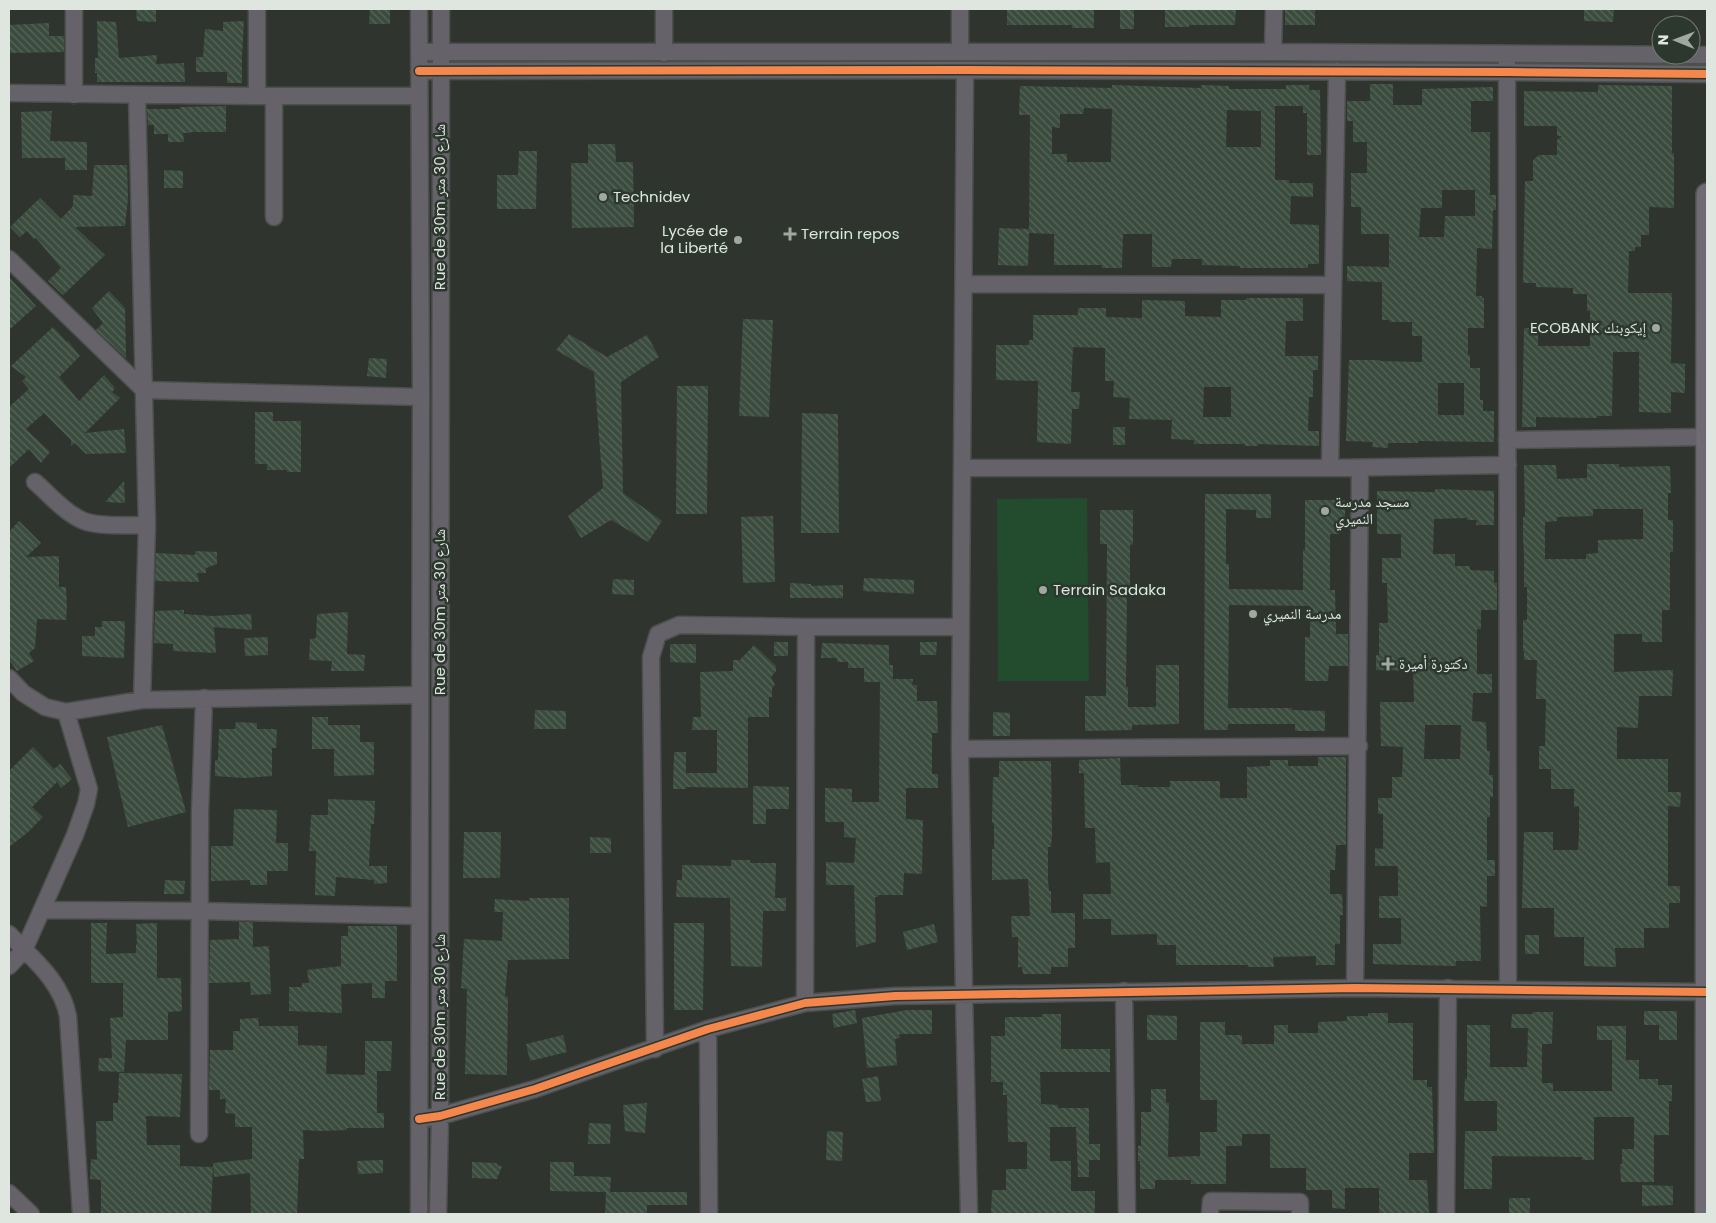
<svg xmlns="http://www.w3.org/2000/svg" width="1716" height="1223" font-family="Poppins,'Noto Naskh Arabic',sans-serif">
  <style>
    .garden { fill: #234b2d }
    .building { fill: url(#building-back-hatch); fill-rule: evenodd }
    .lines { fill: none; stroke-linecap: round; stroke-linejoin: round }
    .minor-casing { stroke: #4c504c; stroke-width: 19 }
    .major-casing { stroke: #4c504c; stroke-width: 24 }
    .minor { stroke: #66626a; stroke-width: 16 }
    .major { stroke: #6f6a74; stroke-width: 21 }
    .cycleway-casing { stroke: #2c372e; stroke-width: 11 }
    .cycleway { stroke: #f5874c; stroke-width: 8 }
    .poi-dot { fill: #a1a8a2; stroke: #2c372e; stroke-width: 2 }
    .labels { text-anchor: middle; stroke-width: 5; stroke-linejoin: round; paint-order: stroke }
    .poi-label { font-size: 15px; fill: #dfe6e0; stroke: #2c372e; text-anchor: start }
    .street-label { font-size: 15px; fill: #dfe6e0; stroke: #2c372e }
  </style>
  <defs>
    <pattern id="building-back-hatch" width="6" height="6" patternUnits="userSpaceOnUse" patternTransform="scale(1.25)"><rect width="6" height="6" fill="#3b4c3f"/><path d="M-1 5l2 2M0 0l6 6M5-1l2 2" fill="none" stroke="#57665a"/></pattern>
  </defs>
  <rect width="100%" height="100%" fill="#2f342f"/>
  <!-- garden -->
  <path class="garden" d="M1087,498l2,183h-91l-1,-182z"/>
  <!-- building -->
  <path class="building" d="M136,9h20v13l-19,-1z
    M370,9h20v15h-21z
    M1007,9h87v19h-22v-3h-65z
    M1120,9h14v20h-14z
    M1165,9h71l-1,16h-46v2h-24z
    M1285,9h30v16h-30z
    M1584,9h30l-1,13 -29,-1z
    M97,21l19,1 3,36 38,-3 -1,9 28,-1 1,19h-88v-9h-2v-15h3z
    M244,21l-2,36v26h-15v-11h-31v-15h7l2,-28 18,2v-9z
    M49,23v13h15v16l-55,1v-28z
    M1370,84h23v21h29v-16l71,-2v14h-22v31h19v63h6v15h-3l-1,39 -15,-1 -1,48h6v2h2v30h-16v27h2v13h10v32h3v11h11v31l-76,-1v2h-30v5l-16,-1 1,-5 -27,-1 3,-81h31v1l42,1v-26h-10v-14h-22l-1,-2h-7v-38l-35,-1v-15l42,1v-33h-28v-27h-10v-34h16v-31h-14v-21h-6v-20h23zM1442,190h33v26h-30l-1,21h-25l2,-29h21zM1438,383h26v32h-26z
    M1112,85l89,3v-3l28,1v3h57v-4h23v5h11l1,65h-14v-42h-4v-7h-28v74h14v3h24v14l-22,-1 -1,28 29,1v39h-11v4h-68v-2l-38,-1v-6h-30l-1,8h-19v-33h-29l-1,34h-20v-3h-48v-31l-25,-1 -1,33 -30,-1 1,-37 30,1 1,-114h-11l1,-29 92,2zM1084,108l28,1 -1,53h-44v-8h-15v-27l8,1v-14h23zM1227,110l34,1v36h-35z
    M1598,85l74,1v67h2v55l-25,-1v28h-8v12h-6v4h-6l-1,42h44l-1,70 14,1v29l-14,-1v21l-32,-1v-60h-26l-1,64h-15v2l-61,-1v10h-14l2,-99h14v18h52v-35h-3v-17h-14v-6l-37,-1v-4h-13l2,-102h8v-21l6,-5h18v-15l5,-4h-5v-10h-33v-35l74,1z
    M226,106v26h-35v1h-8l1,9h-16v-8h-14v-9h-6l-1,-16h33v-2z
    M52,111l-2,30 37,1v28h-22v-12h-43l-1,-46z
    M588,144h27l1,18h17l1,65 -62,1 -1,-65h17z
    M519,151h18l-1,58h-39v-34h21z
    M94,165h33l1,33 -3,28 -50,1 30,28 -42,40 -15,-14 13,-13 -25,-30 -2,1 -7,-8 -7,6 -10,-10 30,-29 21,21 12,-13v-11l19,1z
    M164,170l19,1v17h-19z
    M9,277l27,29 -27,24z
    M109,291l16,17 1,50 -30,-28 7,-7 -11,-15z
    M1246,298h57v23h-17l-1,35h33v14h-5v27h-4l-1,34h11v15l-61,-2v2h-13v-2h-51v-4l-23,-1 1,-19 -43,-1 1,-21 -17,-1 1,-16h-9v-33l-32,-1 -2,45h9l-1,17h-7l-1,35 -34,-2 1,-61 -42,-1v-35h33v-5h4v-25h45v-7h28v9l36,1v-18l43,1v15l36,1v-17h25zM1204,387h27v30h-28z
    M743,319l30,1 -4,97 -30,-1z
    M53,327l14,15 1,-1 12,15 -21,21 20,24 25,-26 11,13 -3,4 8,6 -35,35 39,-4 2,24 -40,1 -11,-11 -4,3v-6l-27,-27 -18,16 24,23 -9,11 -12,-14 -20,19v-61l20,-18 -7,-8 4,-4 -15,-11z
    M569,334l38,23 40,-22 12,22 -38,25 2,111 39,28 -14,21 -37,-22 -30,18 -13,-22 35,-28 -9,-116 -38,-22z
    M369,358l18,1 -1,19 -19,-2z
    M677,386h31l-1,128h-31z
    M255,412h18v9h28v51h-14v-2h-20v-6h-12z
    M802,413l36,1 1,119h-38z
    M1113,427h12v18h-12z
    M1587,464h32v3l51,-1 1,27h-3v27h5v32h-3v58h-8v32h-20v-8h-28v38l59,-2 -1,26h-33l-1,32 -21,-1v32h51v33h13l-1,15 -12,-1v80h12v17h-11v25h-25v20h-29l1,19 -32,-1v-29h-30v-29h-32l2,-76h29v18h25l1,-18v-26l-5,1v-18h-23v-20h-12v-23h6l1,-47h-10l1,-39h-13v-9h-1v-31h4v-33h-3v-33l-1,-17v-20h2l-1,-52h32l1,14 30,-1zM1593,509h50v30l-45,1v13l-12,1v5h-41v-37l12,-1v-4l36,-1z
    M124,481l1,22 -20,-1z
    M1435,489l59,2v34h-18l1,-5h-10v-2l-33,1 -1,35h22v12h15v4l24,1v12h3v27h-16v19h-4v45h15v19h-19l-1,28 14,1 1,29h3l-1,24h4v22h-3v20h-3v43h8v16h-8v31l-7,-1 1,55h-25v5l-83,-2v-20h28v-26h-22v-22h19v-27l-1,-3h-22v-18l8,1v-35h-5v-16h14v-21h10l1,-30 -22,-1 -1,-44h34l-1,-31 -37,-1v-15h3v-32h9l-1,-40h-5v-25h19v-24h-24v-43l58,1zM1425,725h36l-1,34h-36z
    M1205,494h66v24h-15v-8l-30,-1v55h3v25l74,1v-40h2v-50h40v23l-5,-1 -1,12h-9v56h5l1,44h12v32h-19l-1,15h-23v-44h5v-31l-81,-1 -1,103h64v2l33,1v20h-30v-7h-67v6h-24z
    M1100,510h33v35l-3,-1v44h-3l-1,99h2v20h28v-42h23v59l-47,1v5l-47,1v-35h21l1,-152h-7z
    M773,516l2,66 -32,1 -2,-66z
    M19,521l22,22 -15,14 33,-1v31h7l1,21 -1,12 -29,-1 -2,29 -6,5 5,8 -17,10 -8,-11v-128z
    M195,551l22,1v12l-11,4v5h-9l2,9 -44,-1 1,-28 39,2z
    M864,578l50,2v14l-51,-3z
    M613,579l21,1v15l-22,-1z
    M790,583l21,1v2l32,-1v13h-53z
    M184,610v4l29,2 38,-2 1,16 -38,-3 2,26 -43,-2v-7l-19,-1 1,-32z
    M348,612l-1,42 18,1 -1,16h-33l1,-10 -23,-1 1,-21 6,-1 1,-24z
    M102,621h23l-1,37 -42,-2v-20h13v-9h7z
    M268,637v18l-23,1 -1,-18z
    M774,642h14v14h-14z
    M920,642h17l-1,13h-16z
    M822,643l67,2v20h4v14h20l-1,6h5v16h20l1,32h-6v41h6v14h-32v31l17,1 -1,54 -18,-1 -1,22h-25v2h-3l1,45 -20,5 -2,-62h-28v-23l28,1 2,-25 -12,-1v-15h-19v-34l27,1v13h27l1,-120h-16v-14h-16v-6h-11v-4h-16z
    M670,644h26v19l-26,-1z
    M754,645l22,21v5l-5,6 4,8 -3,3v9h-3v20h-21v71l-62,-1v2h-13l1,-37h12v21h31v-43h-25l1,-13h8l-1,-45 33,-1v-11h7z
    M535,710l31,1v18h-32z
    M993,712l17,1v23h-17z
    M312,717h16v8h32v17h14v33l-40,1v-27h-22z
    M236,722l21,1v6h20l-1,19h-4v28l-28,2 -29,-2v-16h3l1,-31h16z
    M162,725l24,87 -58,15 -21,-90z
    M33,747l21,22 6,-5 12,15 -11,9 -4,-6 -25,25 11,10 -16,16 -18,14v-76z
    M1318,757h28v88h-10l-1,25h-5v24h12l1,21h-3v29h-5v21h-19v-9l-43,1 1,10h-26v-2h-72v-20h-19v-11l-46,1v-16h-28v-25h28l-1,-32 -14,1 -1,-35h-10l-1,-55h-5v-13l41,-2 1,27h17v2h32v-6h50v17h27v-31l23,-1v-6h18v6h30z
    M999,761h52l1,74 -1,12h-3v33l1,11h2v22h24v35h-7v19h-17v7h-28l-1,-7h-4v-30h-6l-1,-21h19l-2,-37 -36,1v-31h2v-26h-2l1,-46h6z
    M753,786l36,1v22h-23v15h-13z
    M328,799l47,2 -1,23h-3l-2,42h18v17l-13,1v-4l-38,-3 -1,19 -20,-1 1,-44h-7l2,-36h17z
    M234,809l43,1 -1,33h12v28h-21v14h-17v-5l-39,1v-35h22z
    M464,832h37l-1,46h-37z
    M590,837l21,1v15h-21z
    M731,860h19v3h26l-1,35h11v13h-23l-1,56 -31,-1 -1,-68 -54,-1 1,-17h5v-15l49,1z
    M165,880l20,1 -1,13h-20z
    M529,898h40v61l-61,1 -3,36 3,1 -1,78 -42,-1 2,-85 -6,-1 3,-49 38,2 1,-29h-9l1,-13 34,2z
    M239,922h14v25l16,-1 2,48 -20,1 -1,-13 -41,1 1,-43 29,-1z
    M91,923h16l-1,31 30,-1v-9h1l-1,-20 21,-1v55h24l1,33 -14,1v28h-42l-2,32 -26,-1 1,-13h13l-2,-40 13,-1v-34h-32z
    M674,923h30l-1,87h-29z
    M934,924l4,18 -31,8 -4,-18z
    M348,926h49v55h-12v17h-13v-15l-31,1 1,29 -53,-2v-24h13v-4h7l-2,-13 34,-4v-30h7z
    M1525,935h14v19h-14z
    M855,1010l2,13 -23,5 -2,-14z
    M907,1010h25v24h-33l1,4 -5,1 2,26 -30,3 -5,-50z
    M1644,1011h33v29h-18v-15h-15z
    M1533,1012h20l-1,32h-10v39h11v8h59v-51h-15v-14h29v34h13v19h19v6h14v16h-3v34h-15v47h-33l-1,-18h2v-15h12v-32h-40v43h-12v-3l-90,-1v33h-28l1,-58h32v-30h-33l1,-22h2v-54h23v42h37l1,-39h-17l1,-14h21z
    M1368,1013h20v10h25v57h14v7h5l2,66h-25v27h18l2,34h-50v-26h-34v21l-13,-1v-18h-26v-22h-36v-34h-28v12h-16v38h-35v-4h-36v9h-15v-28h-2v-15h3v-34h10v-23h15v14h3l-1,54 32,-1v-24h17v-32h-17v-78h25v13h17v9h32v-19h14v8h30v-11l29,-1v-5h21z
    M1042,1014h19v35h49v23h-70l1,32 17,1v3h31v36h11v16h-11v17h-11l-2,-50h-26v34h21v30h24v23h-104l1,-24h14v-21h21v-27h-19l-1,-47h-4v-13h-12v-46h14v-19h37z
    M1147,1015l30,1v24h-30z
    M258,1018l1,8h39v19l29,1 -1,28 39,1v-34h27l-1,30h-14v42h7v15h-37v2l-26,1 -18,-1 1,29h-5l-2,55h-46l-1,-41 -36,4 -1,-14 39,-4v-32h-17v-13l-10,-1 1,-14h-6v-9h-11l1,-40h23v-19h7v-12z
    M563,1035l4,17 -37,9 -4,-17z
    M119,1073l63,1 -2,43 -34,-1 1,29h33v21l33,1 -2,47h-110v-34l-11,-1 1,-20 6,1 -1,-39h17v-18h5z
    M878,1076l3,25 -15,1 -4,-23z
    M647,1103l-2,30 -20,-2 -2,-26z
    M589,1123l22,1 -1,20h-22z
    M827,1131l16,1 -1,29 -16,-1z
    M383,1160v13l-25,1 -1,-13z
    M472,1162l24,1 3,3h3l-5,13 -25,-1z
    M550,1162h24v14l37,1 -1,15h77v13h-40v9h-42l1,-22 -56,-1z
    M1642,1185l31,1v19l-31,1z
    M1509,1198h21v16h-21z"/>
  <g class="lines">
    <defs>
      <path id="minor" d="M419,9l2,388 -2,817
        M419,52h854l434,3
        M960,52v-43
        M1273,52l1,-43
        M664,53v-44
        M1507,61l1,927
        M965,70l-5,679 4,245 5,220
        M419,71l546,-1 542,2 200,2
        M9,93l248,3h161
        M74,95v-86
        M137,95l10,430 -5,175
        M257,96v-87
        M274,217v-121
        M9,259l135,131 277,7
        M964,284l368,1
        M1507,440l199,-3
        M963,468h367l178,-3
        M1330,468l7,-397
        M35,482c14,12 31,32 49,39 15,6 47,4 63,4
        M9,678l14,15 22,14 21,5 76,-12 278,-5
        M960,749l399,-3
        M43,910l157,1 219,5
        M9,934c24,25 52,47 59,82l13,198
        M9,966l15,-16 51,-115 11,-31 3,-15 -23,-77
        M1355,988l5,-520
        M1124,991l3,223
        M805,1003l1,-376
        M708,1029l1,185
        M655,1049l-4,-392 7,-23 21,-9 127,2h155
        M419,1119l21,-3 95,-27 173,-60 97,-26 90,-7 460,-8 352,4
        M199,1134l1,-322 4,-114
        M9,1193l22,21
        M438,1214l2,-98 1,-1107
        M1210,1214l1,-13 89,1v12
        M1446,1214l2,-226"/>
      <path id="major" d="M1706,1214l1,-1020"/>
    </defs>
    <!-- minor casing -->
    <use href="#minor" class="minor-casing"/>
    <!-- major casing -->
    <use href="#major" class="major-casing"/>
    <!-- minor -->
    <use href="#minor" class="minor"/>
    <!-- major -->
    <use href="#major" class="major"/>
    <defs>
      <path id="cycleway" d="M419,71l546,-1 542,2 200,2
        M419,1119l21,-3 95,-27 173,-60 97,-26 90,-7 460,-8 352,4"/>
    </defs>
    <!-- cycleway casing -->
    <use href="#cycleway" class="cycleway-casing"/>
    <!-- cycleway -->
    <use href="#cycleway" class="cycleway"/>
  </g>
  <!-- markers -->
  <g class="poi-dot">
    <circle cx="603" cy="197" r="5"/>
    <path d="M787.5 226.5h5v5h5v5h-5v5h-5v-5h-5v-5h5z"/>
    <circle cx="738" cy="240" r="5"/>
    <circle cx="1656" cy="328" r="5"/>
    <circle cx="1325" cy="511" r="5"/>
    <circle cx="1043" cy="590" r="5"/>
    <circle cx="1253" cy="614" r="5"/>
    <path d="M1385.5 656.5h5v5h5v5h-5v5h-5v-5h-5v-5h5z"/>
  </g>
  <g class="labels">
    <!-- poi labels -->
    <g class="poi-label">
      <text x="613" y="202">Technidev</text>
      <text x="728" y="236" text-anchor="end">Lycée de<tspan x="728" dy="17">la Liberté</tspan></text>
      <text x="801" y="239">Terrain repos</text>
      <text x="1646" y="333" text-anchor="end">ECOBANK إيكوبنك</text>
      <text x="1335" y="507">مسجد مدرسة<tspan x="1335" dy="17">النميري</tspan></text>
      <text x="1053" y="595">Terrain Sadaka</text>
      <text x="1263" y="619">مدرسة النميري</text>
      <text x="1399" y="669">دكتورة أميرة</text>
    </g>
    <!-- street labels -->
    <g class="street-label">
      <text transform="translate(440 207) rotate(-90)" y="5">Rue de 30m شارع 30 متر</text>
      <text transform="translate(440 612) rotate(-90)" y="5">Rue de 30m شارع 30 متر</text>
      <text transform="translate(440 1017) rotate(-90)" y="5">Rue de 30m شارع 30 متر</text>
    </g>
  </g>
  <!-- border -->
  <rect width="1716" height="1223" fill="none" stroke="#dfe6e0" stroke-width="20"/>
  <!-- north arrow -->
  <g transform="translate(1676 40) rotate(271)"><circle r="24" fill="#2c372e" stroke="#747d75"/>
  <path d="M0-4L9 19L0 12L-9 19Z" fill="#a1a8a2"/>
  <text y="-8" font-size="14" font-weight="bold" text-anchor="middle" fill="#dfe6e0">N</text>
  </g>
</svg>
